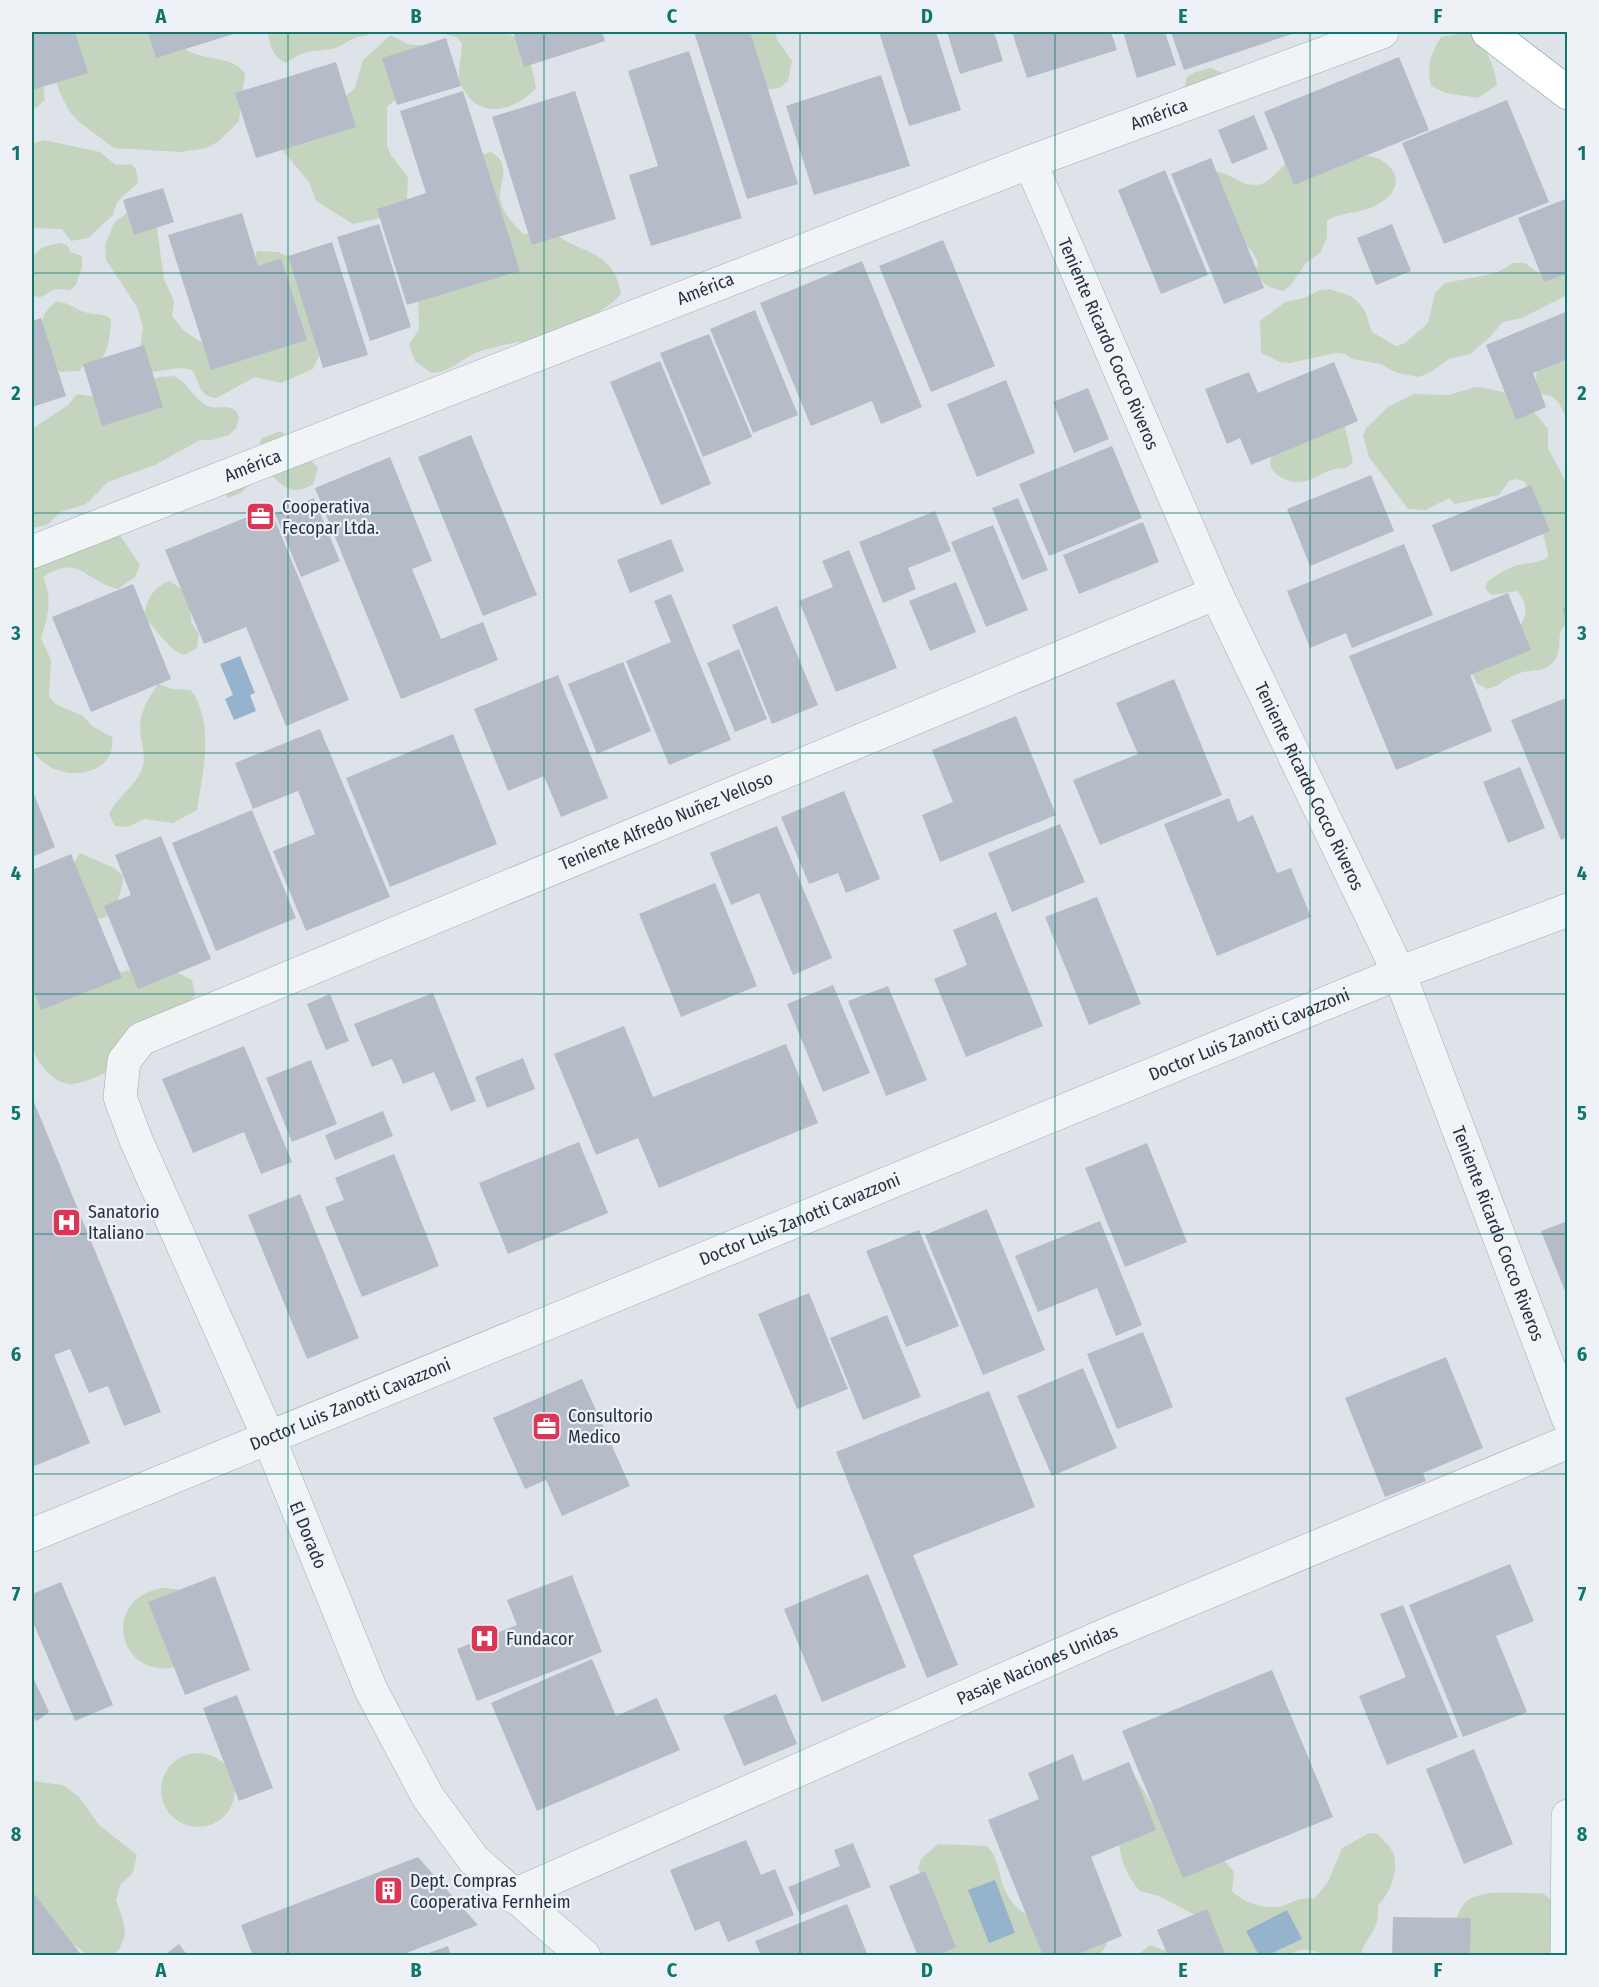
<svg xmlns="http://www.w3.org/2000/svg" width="1599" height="1987" font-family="'Fira Sans Condensed',sans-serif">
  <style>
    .green { fill: #c5d4bf }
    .water { fill: #96b3cd }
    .building { fill: #b5bcc7 }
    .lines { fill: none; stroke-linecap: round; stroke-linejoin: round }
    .street-casing { stroke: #a3aab4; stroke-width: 34 }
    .highway-casing { stroke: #8491a1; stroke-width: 34 }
    .street { stroke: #f1f4f7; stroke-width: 33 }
    .highway { stroke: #fff; stroke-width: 33 }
    .grid { fill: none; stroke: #0f766e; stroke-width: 1.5; stroke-opacity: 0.55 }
    .labels { text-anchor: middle; stroke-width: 4.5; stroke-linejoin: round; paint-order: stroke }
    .street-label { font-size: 18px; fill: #263142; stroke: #eef2f7 }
    .poi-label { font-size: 18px; fill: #263142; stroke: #eef2f7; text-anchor: start }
    .neatline { fill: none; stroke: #0f766e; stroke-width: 2 }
    .grid-label { font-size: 20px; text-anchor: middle; font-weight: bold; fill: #0f766e }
  </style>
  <rect width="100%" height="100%" fill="#dee3e9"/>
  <!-- green -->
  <path class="green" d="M68,32h100c7,8 14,17 25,21 19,8 38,3 52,20l-6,48 -20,20 -12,7 -26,4 -67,-4 -35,-26 -10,-11 -10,-20 -3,-10 8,-43z
    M268,32h103l-5,4c-14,-1 -22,11 -35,13 -21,3 -26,1 -45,14 -13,-6 -17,-18 -18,-31z
    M438,32c12,0 59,-4 68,0 20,8 27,36 30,56 -23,25 -61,33 -76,-6 -3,-10 2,-28 2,-39l-6,-6z
    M740,32h35l2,8 15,21 -4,20 -9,7 -13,2z
    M1472,32c13,14 23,33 25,53l-19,13 -32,-5 -15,-7c-4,-21 -1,-31 10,-49z
    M391,35l16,9 19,2 -25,49 -14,12v39l4,9 17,22 -1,21 -8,16 -46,10 -37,-23 -7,-19 -26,-31 1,-11 58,-35 5,-10 8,-7 8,-28z
    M32,66l11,15 2,19 -13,11z
    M1211,68l14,6 -42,21 4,-18 8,-5z
    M44,140l56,12 16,13 15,-1 5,5 2,14 -21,19 -4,13 -25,23 -17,3 -9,-12 -30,-1v-84z
    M491,152c20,12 10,25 9,42 -1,15 14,32 24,40l25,-5c29,27 64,17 72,65 -13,16 -64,43 -85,46 -18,2 -37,5 -55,11 -17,5 -30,22 -50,22l-16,-12 -6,-16 10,-16 -1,-33 62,-141z
    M1362,156c11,0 18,2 26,9 20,19 -2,38 -21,44 -14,5 -27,3 -40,12v17l-7,15 -14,10 -15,22 -8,6c-15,-4 -21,-5 -27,-21l2,-7 -5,-10 -52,-64 17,-17c14,2 23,14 38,13 16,-1 24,-20 37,-27 8,-4 57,-2 69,-2z
    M129,211l27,11 8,57 10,22 -2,15 11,14 21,14 91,-23 4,-8 -3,-6 -36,-37 -5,-13 2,-6 21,1 12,5 29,99 -6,13 -32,14 -26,-6 -38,21c-17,0 -18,-15 -24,-27 -12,-7 -32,2 -47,1l-6,-23 3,-22 -6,-20 -31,-47 -1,-15 9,-22z
    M59,243l8,2 4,7 11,4v11l-6,18 -6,5 -15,-1 -14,8 -9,-1v-40l11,-9z
    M1513,263h12l17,13 25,-4v23l-45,23 -19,4 -14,16 -19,16 -21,5 -18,13 -12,5 -22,-4 -17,-9 -27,-5 -8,-5 -9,-1 -46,10 -10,-1 -19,-9 -1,-32 25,-19 19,-4 16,-8 10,-1 21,7 8,7 6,8 7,21 24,14 9,-3 23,-20 7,-30 10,-10 51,-10z
    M56,302c13,-1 20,9 32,11 9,2 15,0 23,6 0,10 -2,36 -12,41 -9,4 -13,2 -20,11l-18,1 -19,-10c-1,-22 -7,-47 14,-60z
    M1567,337v82c-7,-14 -9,-23 -26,-25 -15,-27 8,-39 26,-57z
    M174,376c14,6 19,22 32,29 12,7 28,-5 33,13l-3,10 -7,7 -17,5h-12l-45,25 -47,17 -22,22 -26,8 -13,13 -15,3v-99l36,-24 9,-11 20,3 63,-20z
    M1475,387c37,4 51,13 73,42v19l20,38 -1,138c-13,8 -3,25 -13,37 -9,12 -21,8 -34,12 -13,3 -20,14 -33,16l-10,-6 -9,-18c25,-18 78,-41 49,-74l-25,4 -7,-6 2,-7c10,-8 25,-17 37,-18 10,-2 15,-1 24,-7 0,-14 -18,-58 -23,-75l-8,-3 -8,2 -10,14 -44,9 -6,-6 -23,12 -18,-1 -39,-52 -6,-21 3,-8 23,-22 25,-12 35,1z
    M1343,419l10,43 -7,6c-28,-1 -38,26 -67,8 -14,-9 -8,-21 -3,-33z
    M280,431c6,3 5,6 9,11 9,10 21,15 29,26l-5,16c-16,10 -27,7 -39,-7h-17l-16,16 -13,5 -6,-6 -3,-29 14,-8 21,4 8,-21z
    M110,520l30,45 -5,12 -17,12c-33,-8 -40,-36 -75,-12 10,22 5,39 -2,61l10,22 -2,37 8,8 26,11 9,10 20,11c6,46 -68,47 -80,9v-194z
    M170,581l20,14 1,27 8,12 -2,14 -13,7c-16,-5 -26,-25 -39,-36 -2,-16 9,-33 25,-38z
    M158,684l14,5 19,1c24,35 12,80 6,120l-24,13 -29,-4 -16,8 -13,-1 -6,-12c8,-18 30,-30 34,-49 3,-13 -3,-25 -3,-38 0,-16 9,-30 18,-43z
    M80,853l34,15 9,8c1,10 -3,15 -5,24 -6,22 -19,19 -40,19l-5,-55z
    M32,961l8,5 78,7 41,-10 33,17 3,15c-21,32 -84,86 -124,89 -16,1 -34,-22 -39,-36 -4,-11 0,-72 0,-87z
    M162,1588l14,1 12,7 -4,69c-64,22 -87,-65 -22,-77z
    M161 1790a37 37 0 1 1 74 0a37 37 0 1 1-74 0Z
    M1124,1771l9,2 27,45 61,39 13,15 -2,19c12,12 33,19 50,15 12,-4 19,-10 32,-7l14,-17 14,-34 27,-15 9,1c4,5 12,12 15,18 7,17 -3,42 -15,53 2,29 -12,29 -17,50 -10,0 -20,2 -30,0 -18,-2 -25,-11 -42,0h-88l-6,-40 -36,-19 -19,-5c-32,-37 -21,-77 -16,-120z
    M32,1781l31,4 16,12 20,28 38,30 -4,18 -12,11 -5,16 7,20 2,15 -6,15 -8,5h-23l-32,-23 -24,-30z
    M938,1844l49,2c12,13 11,26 17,42 15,39 64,39 99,46l4,10 -7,11h-162l-7,-62 -13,-24 3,-10z
    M1542,1893l10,7 4,55h-85l-2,-5 -16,-19c3,-7 4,-16 8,-23 14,-23 58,-13 81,-15z
    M1150,1945l26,10 -39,1z"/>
  <!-- water -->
  <path class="water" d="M240,656l15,37 -5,2 6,16 -22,9 -9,-21 8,-4 -13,-31z
    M995,1880l20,53 -26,10 -21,-53z
    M1287,1910l15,29 -34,16h-9l-13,-24z"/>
  <!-- building -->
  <path class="building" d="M32,32h43l13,41 -56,17z
    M148,32h92l-84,26z
    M513,32h89l3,9 -81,26z
    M694,32h56l48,152 -51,15z
    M879,32h57l25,78 -52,16z
    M947,32h47l9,29 -43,13z
    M1012,32h99l6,18 -90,28z
    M1123,32h42l11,33 -39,13z
    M1171,32h127l-114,38z
    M446,38l15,48 -64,19 -15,-47z
    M689,51l53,167 -91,28 -22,-71 29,-9 -30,-95z
    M1399,57l30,73 -135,55 -30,-73z
    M336,62l20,65 -100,31 -21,-65z
    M881,75l29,91 -96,29 -28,-89z
    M463,91l57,180 -113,34 -30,-96 49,-16 -26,-82z
    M575,91l41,128 -84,26 -40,-128z
    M1507,100l42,102 -105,42 -42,-101z
    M1254,115l14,34 -36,15 -14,-34z
    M1211,158l53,130 -40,16 -53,-130z
    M1165,170l43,105 -47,19 -43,-104z
    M163,188l11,34 -40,13 -11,-35z
    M1568,198v75l-24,9 -26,-64z
    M242,213l16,53 23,-8 26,82 -96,30 -43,-135z
    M379,224l32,103 -41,14 -33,-104z
    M1392,224l19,47 -35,14 -19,-47z
    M943,240l52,126 -64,26 -52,-126z
    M332,242l36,113 -45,13 -35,-112z
    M862,261l60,146 -41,17 -9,-23 -61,25 -51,-123z
    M755,310l43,105 -45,18 -43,-104z
    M1568,311v48l-35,14 13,34 -30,13 -30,-75z
    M41,318l25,78 -34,11v-86z
    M709,334l43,103 -49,20 -43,-104z
    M144,345l19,62 -61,19 -19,-62z
    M660,361l51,123 -50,21 -51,-123z
    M1334,362l24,59 -107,44 -11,-27 -13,6 -22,-55 44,-17 9,21z
    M1006,380l29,73 -58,24 -30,-73z
    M1088,388l21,51 -35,14 -21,-51z
    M471,435l66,160 -54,21 -65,-159z
    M1112,446l30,72 -93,38 -30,-72z
    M390,457l42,104 -20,8 29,70 42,-17 15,38 -97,39 -86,-211z
    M1371,475l23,56 -84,35 -23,-57z
    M1531,485l19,46 -99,41 -19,-47z
    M314,498l26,63 -39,16 -26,-63z
    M1018,498l30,72 -26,10 -30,-72z
    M270,508l79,192 -63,26 -40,-99 -42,17 -39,-94z
    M935,511l16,40 -43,17 8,21 -33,14 -24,-61z
    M1143,522l16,40 -80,32 -16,-39z
    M993,525l35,85 -42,17 -35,-85z
    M671,539l13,32 -54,22 -13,-33z
    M1404,544l29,71 -81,33 -6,-15 -36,15 -23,-57z
    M849,550l48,118 -61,24 -37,-91 34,-14 -11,-26z
    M956,582l20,50 -46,19 -21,-50z
    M133,584l38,95 -80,33 -39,-95z
    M1508,593l23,57 -61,25 22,56 -96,39 -47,-114z
    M671,594l60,146 -62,25 -43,-104 45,-19 -17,-41z
    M777,606l41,99 -46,19 -40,-99z
    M1568,607v15h-1l-5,-13z
    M739,649l28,70 -32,13 -28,-69z
    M623,662l28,69 -54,23 -29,-70z
    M558,675l50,123 -47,19 -17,-41 -36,15 -34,-82z
    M1174,679l48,116 -122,50 -27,-65 65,-26 -22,-51z
    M1568,697v140l-7,3 -50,-120z
    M1016,716l40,99 -116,47 -18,-47 31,-13 -21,-52z
    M320,729l70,168 -84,34 -33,-80 42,-17 -17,-43 -45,18 -18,-46z
    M453,734l44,110 -107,43 -44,-109z
    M1520,767l25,61 -37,15 -25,-61z
    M32,789l23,58 -23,10z
    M844,791l36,88 -34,14 -8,-20 -29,11 -28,-67z
    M1229,798l9,24 15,-7 24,58 14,-5 20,49 -94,39 -53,-132z
    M252,810l44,108 -80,33 -44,-108z
    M1060,824l25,58 -73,30 -24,-59z
    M777,826l55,132 -39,17 -34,-82 -28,12 -21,-52z
    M161,836l50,123 -73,30 -34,-83 27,-11 -16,-40z
    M71,854l51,124 -81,32 -9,-24v-116z
    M715,883l42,103 -76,31 -42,-103z
    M1097,897l44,107 -52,21 -44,-108z
    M996,912l47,114 -77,31 -32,-78 33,-14 -14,-35z
    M833,985l37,88 -47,19 -36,-88z
    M888,986l39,94 -41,16 -38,-95z
    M433,993l43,108 -25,10 -17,-39 -31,12 -11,-25 -20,8 -18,-43z
    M330,994l19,47 -23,9 -19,-46z
    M624,1026l29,71 133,-53 32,79 -159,65 -21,-50 -42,17 -42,-101z
    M244,1046l48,116 -31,12 -17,-42 -51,21 -31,-74z
    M523,1058l12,31 -48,19 -12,-31z
    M311,1060l26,64 -45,18 -26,-64z
    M32,1097l129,315 -37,14 -16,-40 -19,7 -19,-44 -16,6 36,88 -58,24z
    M383,1111l10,25 -58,24 -10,-25z
    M579,1142l29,71 -100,41 -29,-71z
    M1147,1143l40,99 -62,25 -40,-99z
    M394,1154l45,112 -77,31 -37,-90 19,-7 -9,-22z
    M300,1194l59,144 -52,21 -59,-144z
    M987,1209l58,141 -62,25 -58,-140z
    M1100,1221l42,104 -26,11 -19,-48 -59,24 -23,-56z
    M1568,1221v75h-1l-26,-65z
    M919,1230l40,96 -53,21 -40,-96z
    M809,1293l39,96 -51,20 -39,-95z
    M887,1315l34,82 -58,23 -33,-82z
    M1143,1332l30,75 -56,22 -30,-75z
    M1446,1357l37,91 -60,25 3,8 -41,16 -40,-99z
    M1083,1368l34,80 -65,28 -35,-80z
    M582,1379l48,107 -68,30 -16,-36 -21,9 -32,-71z
    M989,1391l46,116 -122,48 45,110 -31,13 -91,-226z
    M1510,1564l24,57 -38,15 31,76 -64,25 -54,-132z
    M868,1574l38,93 -84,35 -38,-93z
    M572,1575l30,77 -125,49 -20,-52 60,-24 -10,-25z
    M215,1576l35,94 -65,25 -37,-93z
    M61,1582l52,123 -38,16 -43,-101v-26z
    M1403,1605l55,132 -71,28 -28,-69 47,-19 -26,-63z
    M592,1659l24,57 41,-18 23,52 -143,61 -46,-108z
    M1272,1670l61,147 -150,61 -61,-147z
    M32,1675l17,37 -12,9 -5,-4z
    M776,1694l21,50 -53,22 -21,-50z
    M237,1695l36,93 -34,13 -36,-93z
    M1474,1749l39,95 -49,20 -38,-95z
    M1073,1754l10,27 46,-19 27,68 -65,27 31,79 -49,20h-30l-55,-136 51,-21 -11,-26z
    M746,1840l15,35 14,-6 19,46 -66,27 -9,-21 -24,10 -25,-61z
    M853,1843l18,44 -71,28 -12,-28 52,-21 -6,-16z
    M418,1857l60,68 -79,31h-146l-12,-31z
    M925,1871l31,76 -20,9h-18l-29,-70z
    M32,1891l50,65h-50z
    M847,1904l21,52h-107l-6,-15z
    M1207,1909l19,47h-58l-11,-26z
    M1393,1917l78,1 -1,38h-78z
    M179,1944l9,12h-25z
    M448,1946l3,10h-28v-1z"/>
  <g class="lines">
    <defs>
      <g id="street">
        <path id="s1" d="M1030,162l186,431 183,380 169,445"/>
        <path id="s2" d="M32,552l998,-390 352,-130"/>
        <path id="s3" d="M32,1535l1367,-562 169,-63"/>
        <path id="s4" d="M512,1896l593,-261 463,-193"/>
        <path id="s5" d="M584,1956l-110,-96 -46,-63 -57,-107 -103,-254 -132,-296 -16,-43 4,-36 17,-22 41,-17 1034,-429"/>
        <path d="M1567,1956l1,-140"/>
      </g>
      <path id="highway" d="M1488,32l80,61"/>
    </defs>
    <!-- street casing -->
    <use href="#street" class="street-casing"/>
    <!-- highway casing -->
    <use href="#highway" class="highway-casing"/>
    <!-- street -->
    <use href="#street" class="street"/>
    <!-- highway -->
    <use href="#highway" class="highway"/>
  </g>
  <!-- grid -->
  <path class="grid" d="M288,32v1924M544,32v1924M800,32v1924M1055,32v1924M1310,32v1924M32,273h1536M32,513h1536M32,753h1536M32,994h1536M32,1234h1536M32,1474h1536M32,1714h1536"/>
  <!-- icons -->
  <defs>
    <symbol id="office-square" viewBox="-11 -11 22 22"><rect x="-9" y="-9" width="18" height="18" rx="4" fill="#db3656" stroke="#eef2f7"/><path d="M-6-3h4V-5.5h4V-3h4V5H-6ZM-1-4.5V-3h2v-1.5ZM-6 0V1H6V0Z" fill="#fff"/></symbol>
    <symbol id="hospital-square" viewBox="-11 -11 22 22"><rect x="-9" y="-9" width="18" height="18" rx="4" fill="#db3656" stroke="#eef2f7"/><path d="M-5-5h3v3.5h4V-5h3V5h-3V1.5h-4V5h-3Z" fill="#fff"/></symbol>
    <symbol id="building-square" viewBox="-11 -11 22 22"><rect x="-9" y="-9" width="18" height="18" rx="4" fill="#db3656" stroke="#eef2f7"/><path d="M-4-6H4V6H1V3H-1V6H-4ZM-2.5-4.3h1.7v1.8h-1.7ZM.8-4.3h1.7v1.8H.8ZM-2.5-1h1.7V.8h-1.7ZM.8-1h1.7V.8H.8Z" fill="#fff"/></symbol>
  </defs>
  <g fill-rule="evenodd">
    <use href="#office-square" x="244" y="500" width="33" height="33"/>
    <use href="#hospital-square" x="50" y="1206" width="33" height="33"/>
    <use href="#office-square" x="530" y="1410" width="33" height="33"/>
    <use href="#hospital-square" x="468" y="1622" width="33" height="33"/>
    <use href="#building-square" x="372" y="1874" width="33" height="33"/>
  </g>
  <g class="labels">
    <!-- street labels -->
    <g class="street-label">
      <text dy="6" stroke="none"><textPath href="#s2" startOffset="1209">América</textPath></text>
      <text dy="6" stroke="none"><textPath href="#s2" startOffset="723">América</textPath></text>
      <text dy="6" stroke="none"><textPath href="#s1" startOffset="198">Teniente Ricardo Cocco Riveros</textPath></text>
      <text dy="6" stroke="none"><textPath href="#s2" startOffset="237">América</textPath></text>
      <text dy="6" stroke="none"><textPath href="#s1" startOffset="684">Teniente Ricardo Cocco Riveros</textPath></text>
      <text dy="6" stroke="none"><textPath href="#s5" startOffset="1622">Teniente Alfredo Nuñez Velloso</textPath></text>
      <text dy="6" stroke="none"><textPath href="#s3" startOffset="1316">Doctor Luis Zanotti Cavazzoni</textPath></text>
      <text dy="6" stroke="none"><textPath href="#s3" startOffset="830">Doctor Luis Zanotti Cavazzoni</textPath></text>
      <text dy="6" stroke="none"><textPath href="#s1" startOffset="1170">Teniente Ricardo Cocco Riveros</textPath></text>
      <text dy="6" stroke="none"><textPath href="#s3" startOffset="344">Doctor Luis Zanotti Cavazzoni</textPath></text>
      <text transform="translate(308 1535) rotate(68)" y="6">El Dorado</text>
      <text dy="6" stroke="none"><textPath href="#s4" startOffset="574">Pasaje Naciones Unidas</textPath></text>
    </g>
    <!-- poi labels -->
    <g class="poi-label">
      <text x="282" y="513">Cooperativa<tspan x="282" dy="21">Fecopar Ltda.</tspan></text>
      <text x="88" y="1218">Sanatorio<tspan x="88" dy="21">Italiano</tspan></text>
      <text x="568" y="1422">Consultorio<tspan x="568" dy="21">Medico</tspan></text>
      <text x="506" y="1645">Fundacor</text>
      <text x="410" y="1887">Dept. Compras<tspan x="410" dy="21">Cooperativa Fernheim</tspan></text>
    </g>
  </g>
  <!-- border -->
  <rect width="1599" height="1987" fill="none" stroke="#eef2f7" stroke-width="66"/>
  <rect x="33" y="33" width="1533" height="1921" class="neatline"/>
  <g class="grid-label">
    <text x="161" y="23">A</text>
    <text x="416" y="23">B</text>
    <text x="672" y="23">C</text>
    <text x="927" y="23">D</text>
    <text x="1183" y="23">E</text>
    <text x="1438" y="23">F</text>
    <text x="16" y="160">1</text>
    <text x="1582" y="160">1</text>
    <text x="16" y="400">2</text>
    <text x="1582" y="400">2</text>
    <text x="16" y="640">3</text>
    <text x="1582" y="640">3</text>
    <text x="16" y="880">4</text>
    <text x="1582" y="880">4</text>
    <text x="16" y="1120">5</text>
    <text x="1582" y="1120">5</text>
    <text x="16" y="1361">6</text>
    <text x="1582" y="1361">6</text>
    <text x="16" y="1601">7</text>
    <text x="1582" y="1601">7</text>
    <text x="16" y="1841">8</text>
    <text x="1582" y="1841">8</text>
    <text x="161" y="1977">A</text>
    <text x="416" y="1977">B</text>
    <text x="672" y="1977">C</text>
    <text x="927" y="1977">D</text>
    <text x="1183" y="1977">E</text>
    <text x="1438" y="1977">F</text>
  </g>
</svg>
